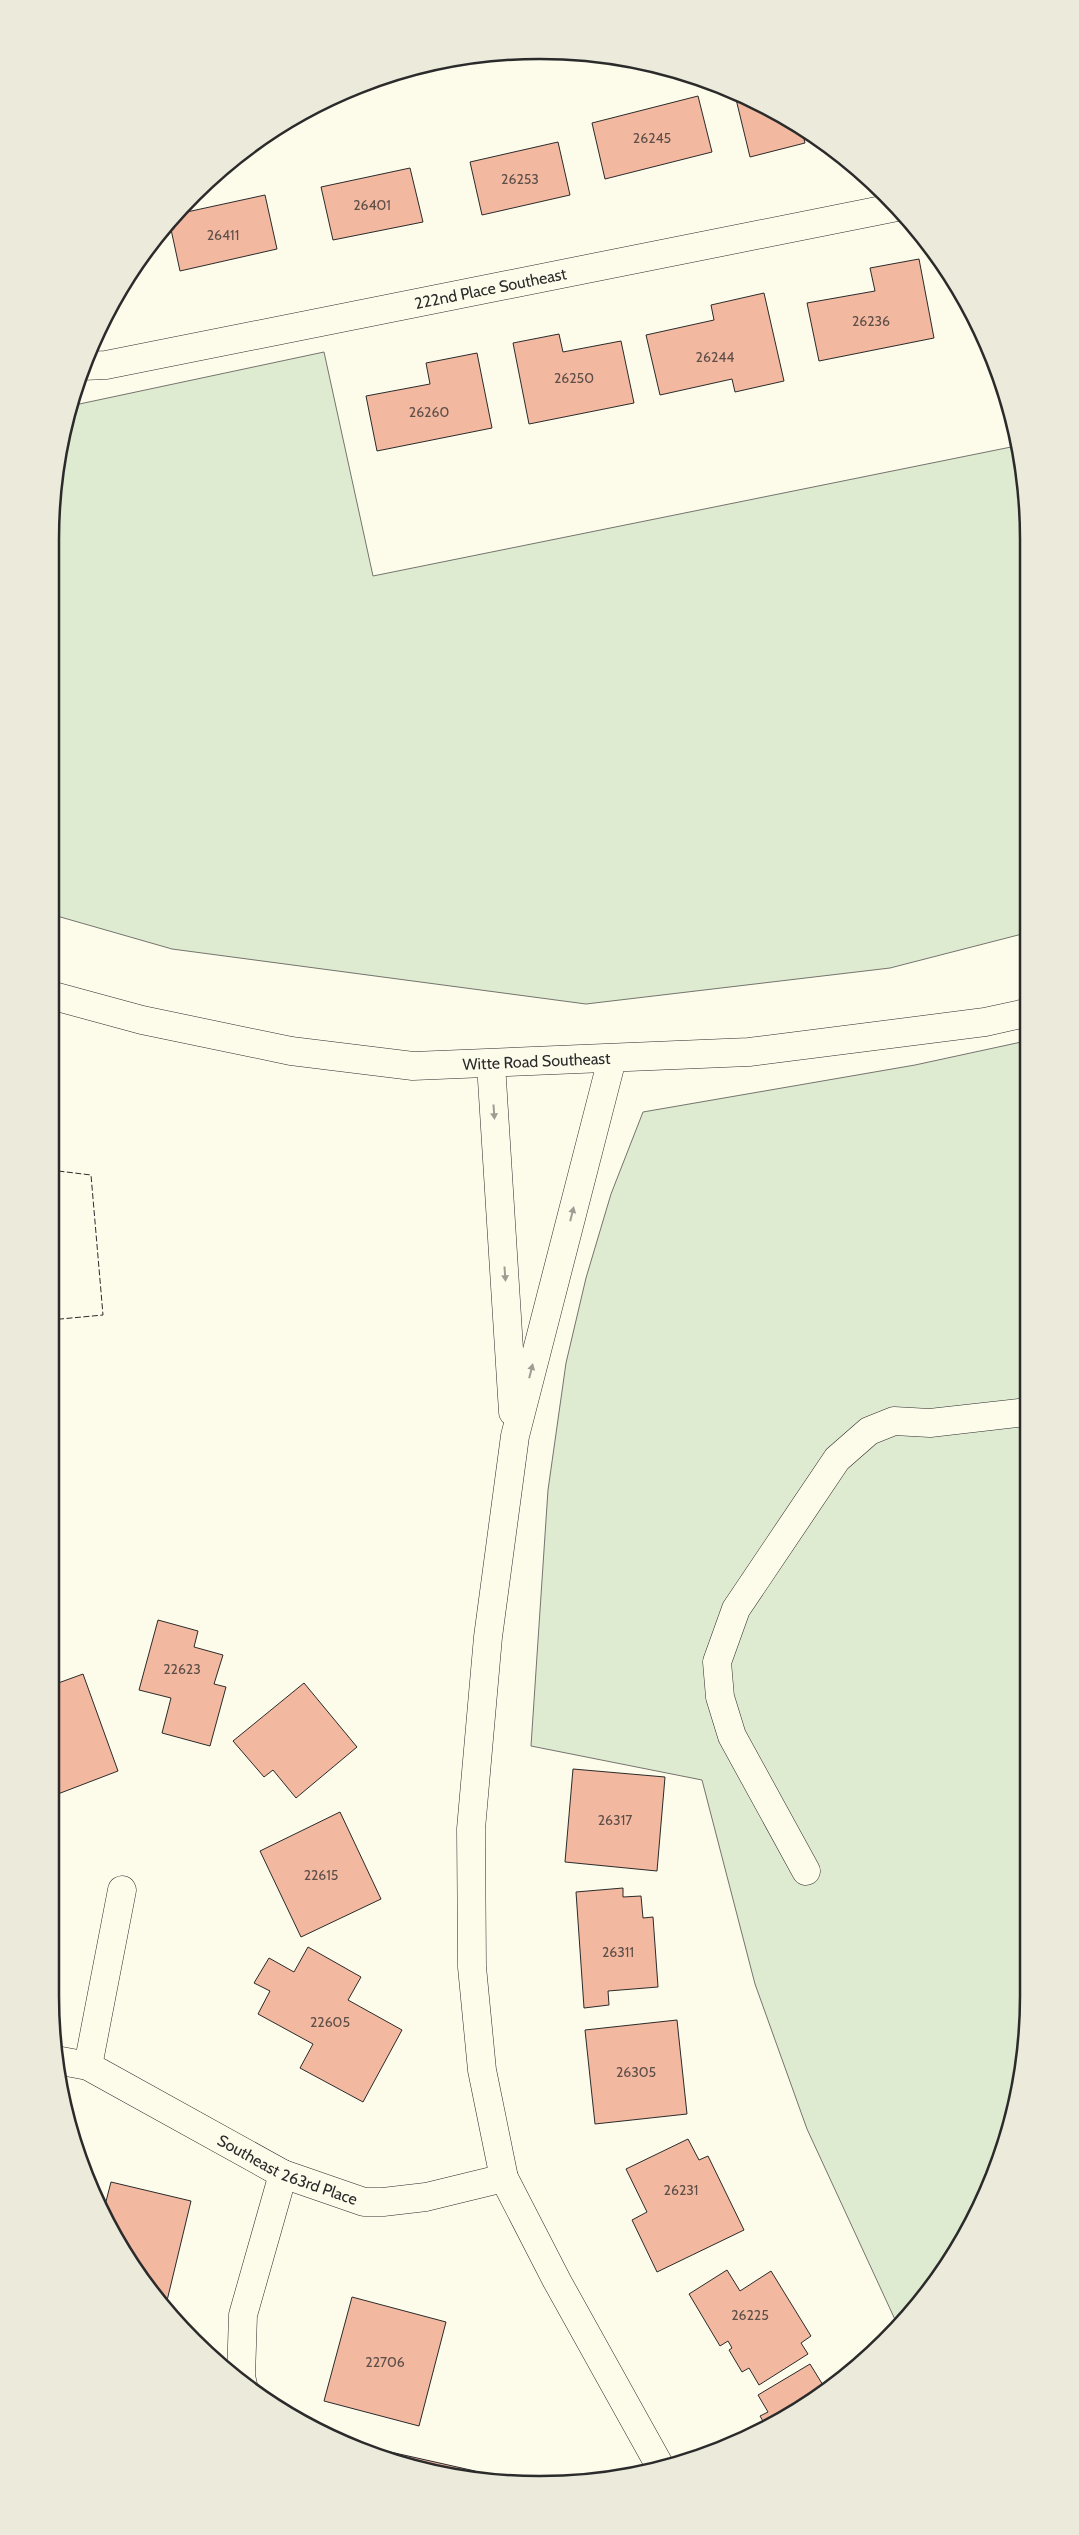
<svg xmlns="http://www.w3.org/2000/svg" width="1079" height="2535" font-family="Cabin,sans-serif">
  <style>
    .green { fill: #deebd1; stroke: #74746e }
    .building { fill: #f2b8a0; stroke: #2b2b2b }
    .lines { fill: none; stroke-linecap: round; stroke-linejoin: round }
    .minor-casing { stroke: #2b2b2b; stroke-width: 29 }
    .minor { stroke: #fdfbea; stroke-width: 28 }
    .fence { stroke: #2b2b2b; stroke-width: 1; stroke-dasharray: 6 2.5; stroke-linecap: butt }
    .oneway { fill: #9e9d94 }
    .labels { text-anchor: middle; stroke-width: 4; stroke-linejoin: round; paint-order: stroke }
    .number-label { font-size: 14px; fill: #5d4e48 }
    .street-label { font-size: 16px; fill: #2b2b2b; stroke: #fdfbea }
    .rim { fill: none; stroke: #2b2b2b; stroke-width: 2.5 }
  </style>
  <rect width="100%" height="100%" fill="#fdfbea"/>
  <!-- green -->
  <path class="green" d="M324,352l49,224 643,-130 9,29 1,458 -136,35 -304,36 -414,-55 -122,-35v-375l4,-64 16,-69z
    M1026,1041l3,954 -4,65 -22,93 -25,59 -50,82 -30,32 -91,-197 -52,-145 -53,-204 -171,-34 17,-256 18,-127 20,-85 25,-84 32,-82 272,-47z"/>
  <!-- building -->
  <path class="building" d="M735,95l66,32 4,16 -55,14z
    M698,96l14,56 -107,27 -13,-56z
    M558,142l12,53 -88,20 -12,-53z
    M410,168l13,54 -90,18 -12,-53z
    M265,195l12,54 -97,22 -11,-51 4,-5z
    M919,259l15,79 -115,23 -12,-58 68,-12 -5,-23z
    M764,293l20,88 -49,11 -3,-13 -72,16 -14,-60 68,-15 -3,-15z
    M559,334l4,18 58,-11 13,62 -105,21 -16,-81z
    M477,353l15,75 -115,23 -11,-55 64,-12 -4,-21z
    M158,1620l40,11 -4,16 29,8 -9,29 12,3 -16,59 -48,-13 9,-35 -32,-8z
    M83,1674l35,97 -68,26v-111z
    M304,1683l53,64 -61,51 -23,-28 -9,7 -31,-36z
    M573,1769l92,8 -8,94 -92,-9z
    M340,1812l41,87 -80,38 -41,-86z
    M623,1888v9l18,-1 2,22 10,-1 5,70 -50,4 1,14 -25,3 -8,-116z
    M308,1947l53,30 -13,23 54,30 -39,72 -63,-34 13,-24 -55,-30 12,-23 -16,-8 15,-25 25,14z
    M677,2020l10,94 -92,10 -10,-94z
    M688,2139l11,21 9,-4 36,74 -87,42 -25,-52 15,-8 -21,-43z
    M111,2182l80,19 -26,108 -50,-69 -12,-27z
    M727,2270l13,21 31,-20 40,65 -10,7 7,11 -49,31 -10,-17 -7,4 -13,-22 3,-2 -4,-7 -8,5 -31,-52z
    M352,2297l94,25 -27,104 -95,-25z
    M810,2364l16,26 -42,29 -17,9 -7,-12 8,-4 -10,-17z
    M377,2449l98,22 -2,9 -91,-21 -6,-3z"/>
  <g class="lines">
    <defs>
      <g id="minor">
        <path id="s1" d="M83,366l23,-1 791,-158"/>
        <path id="s2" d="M50,995l92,25 149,31 122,15 336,-14 236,-30 41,-9"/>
        <path d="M612,1059l-97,377 -27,201 -17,192 1,138 10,103 22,108 53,103 104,187"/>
        <path d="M491,1064l22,348"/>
        <path d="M806,1871l-74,-135 -12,-39 -3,-35 19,-53 101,-150 32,-28 25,-10 36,2 97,-11"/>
        <path id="s3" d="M56,2060l32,6 195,108 81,28h19l43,-5 78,-19"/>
        <path d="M88,2066l34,-176"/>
        <path d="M243,2385l-2,-9 2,-61 40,-141"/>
      </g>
    </defs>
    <!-- minor casing -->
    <use href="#minor" class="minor-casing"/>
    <!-- minor -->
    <use href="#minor" class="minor"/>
    <!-- fence -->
    <path class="fence" d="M50,1170l41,5 12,140 -53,5"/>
  </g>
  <!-- one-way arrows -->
  <defs><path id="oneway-solid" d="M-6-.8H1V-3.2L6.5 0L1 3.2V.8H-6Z" transform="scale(1.25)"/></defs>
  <g class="oneway">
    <use href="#oneway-solid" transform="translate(494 1112) rotate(86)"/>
    <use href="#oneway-solid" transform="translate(572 1214) rotate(-76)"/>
    <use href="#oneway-solid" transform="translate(505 1274) rotate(86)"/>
    <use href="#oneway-solid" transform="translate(531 1371) rotate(-76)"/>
  </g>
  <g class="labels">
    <!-- number labels -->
    <g class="number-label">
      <text x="652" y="143">26245</text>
      <text x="520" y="184">26253</text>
      <text x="372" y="210">26401</text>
      <text x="223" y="240">26411</text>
      <text x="871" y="326">26236</text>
      <text x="715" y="362">26244</text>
      <text x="574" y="383">26250</text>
      <text x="429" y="417">26260</text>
      <text x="182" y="1674">22623</text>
      <text x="615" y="1825">26317</text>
      <text x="321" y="1880">22615</text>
      <text x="618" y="1957">26311</text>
      <text x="330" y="2027">22605</text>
      <text x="636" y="2077">26305</text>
      <text x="681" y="2195">26231</text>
      <text x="750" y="2320">26225</text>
      <text x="385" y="2367">22706</text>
    </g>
    <!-- street labels -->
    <g class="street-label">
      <text dy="6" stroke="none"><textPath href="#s1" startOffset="415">222nd Place Southeast</textPath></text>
      <text dy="6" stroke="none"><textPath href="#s2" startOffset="494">Witte Road Southeast</textPath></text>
      <text dy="6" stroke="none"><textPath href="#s3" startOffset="258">Southeast 263rd Place</textPath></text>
    </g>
  </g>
  <!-- crop -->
  <path d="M0 0H1079V2535H0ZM539 59H540A480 480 0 0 1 1020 539V1996A480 480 0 0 1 540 2476H539A480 480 0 0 1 59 1996V539A480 480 0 0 1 539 59Z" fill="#eceadb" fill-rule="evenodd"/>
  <path class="rim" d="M539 59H540A480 480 0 0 1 1020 539V1996A480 480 0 0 1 540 2476H539A480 480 0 0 1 59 1996V539A480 480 0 0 1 539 59Z"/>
</svg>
